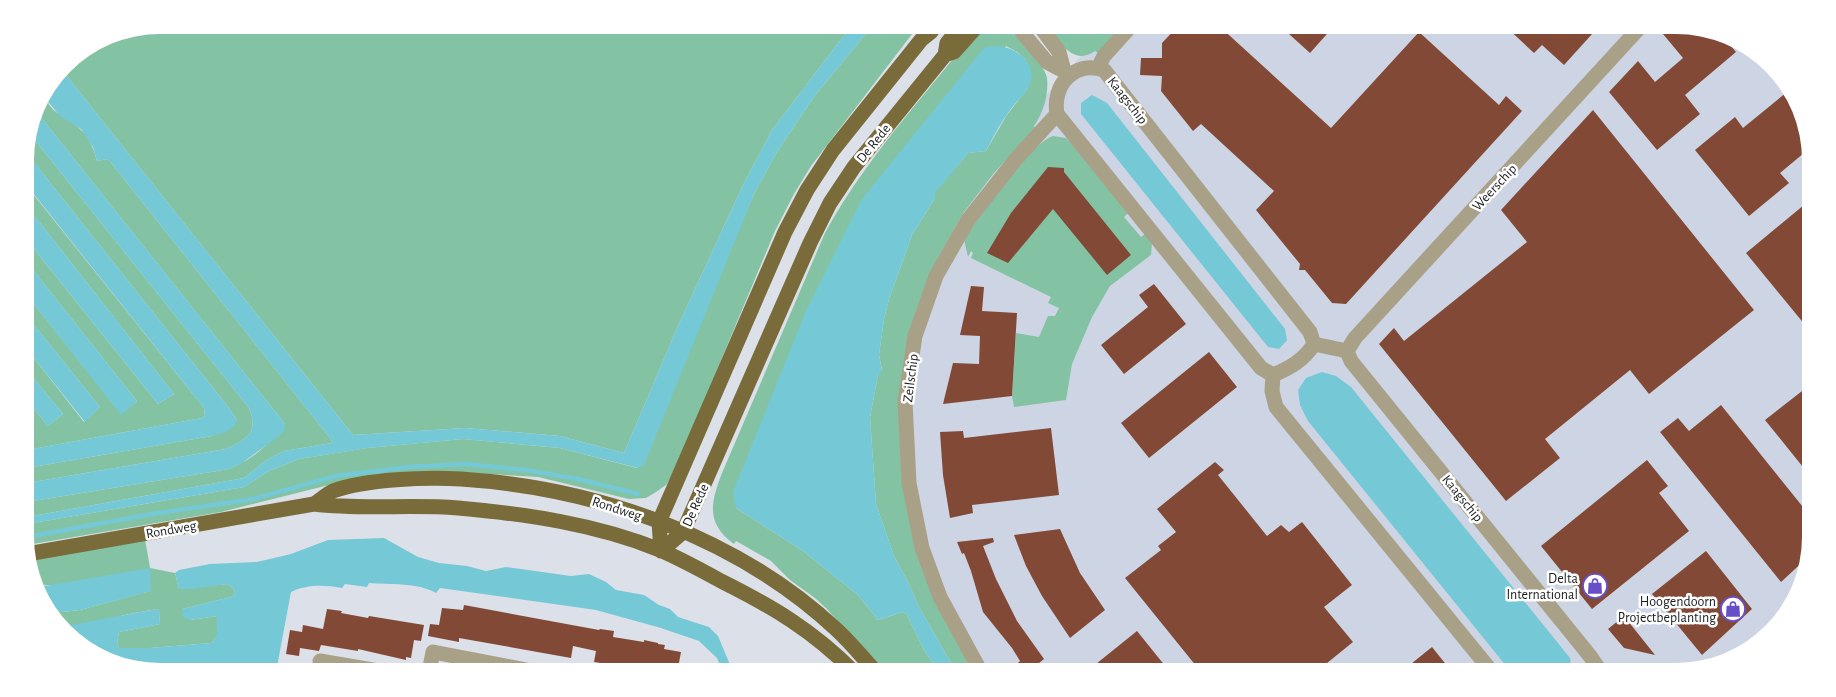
<svg xmlns="http://www.w3.org/2000/svg" width="1836" height="697" font-family="'Alegreya Sans',sans-serif">
  <style>
    .built { fill: #cdd4e3 }
    .green { fill: #83c3a3 }
    .water { fill: #75c8d5 }
    .lines { fill: none; stroke-linecap: round; stroke-linejoin: round }
    .stream { stroke: #75c8d5; stroke-width: 4.5 }
    .building { fill: #824a36 }
    .minor { stroke: #a9a187; stroke-width: 15 }
    .major { stroke: #7a6b3a; stroke-width: 15 }
    .labels { text-anchor: middle; stroke-width: 5; stroke-linejoin: round; paint-order: stroke }
    .street-label { font-size: 14px; fill: #1a1c1f; stroke: #fff }
    .poi-label { font-size: 14px; fill: #1a1c1f; stroke: #fff; text-anchor: end }
  </style>
  <rect width="100%" height="100%" fill="#dce0e8"/>
  <!-- built -->
  <path class="built" d="M1109,25h567l43,7 59,39 32,71 1,395 -7,43 -46,64 -73,28h-720l-79,-217 24,-183 120,-159z"/>
  <!-- green -->
  <path class="green" d="M160,25h692l-80,105 -30,57 -65,141 -53,125 -64,-17 -95,-8 -112,7 -291,-365 9,-11 37,-24z
    M873,25h46l-108,141 -17,28 -19,37 -101,242 -8,12 -10,7 -10,6 -17,1 -91,-22 -98,-6 -54,3 -61,12 -104,26 -194,33v-21l217,-37 25,-16 30,-12 68,-11 96,-9 97,9 77,20 117,-274 23,-42 36,-54z
    M1046,25h9l9,7 13,1 7,-8h39l-25,28 -3,-2c-22,16 -37,-11 -49,-26z
    M991,28l1,5c6,-1 14,-1 19,0 10,4 35,35 36,45 2,17 -4,35 -13,48l1,2 -41,45 -30,39 -25,44 -23,64 -12,165 71,187h-19l-38,-67 -9,-21 -15,-28 -18,-52 -6,-87 8,-42 4,-5 -3,-15 5,-36 5,-20 23,-64 23,-37 -1,-5 34,-40 18,-2 20,-35 22,-28 -3,-29 -8,-7 -11,-6 -270,462 67,43 55,44 20,25 25,-8 4,3 17,35 15,22h-58l-54,-63 -12,-11 -25,-18 -19,-19 -35,-20 -2,3c-29,-21 -23,-42 -12,-71l103,-240c36,-66 85,-121 132,-179l16,-17z
    M45,92c0,20 25,26 36,38 9,8 13,20 16,31l11,-2 222,279 2,5 -48,8 -19,10 -21,17 -217,39v-15l202,-33c27,-12 37,-22 56,-45l-249,-313 3,-11z
    M30,134l219,274c10,25 -2,31 -23,41l-199,34v-15l185,-32 25,-16 -8,-12 -204,-257z
    M1053,136l13,2 7,7 55,68 -4,4 17,20 4,-3 7,9 -1,12 -41,31 -18,31 -20,47 -6,36 -52,7 -2,-11 4,-63 23,4 9,-21h7l4,-8 -11,-5 3,-6 -80,-39 2,-5 -2,-2 -3,6 -4,-18c13,-22 66,-96 89,-103z
    M25,184l179,224 1,8 -3,2 -175,32v-50l21,26 15,-12 -37,-45v-21l58,74 16,-15 -74,-92v-21l95,120 16,-13 -111,-140v-22l132,165 16,-10 -148,-189z
    M145,539l5,29 25,5 4,16 48,-5 7,5 1,5 -4,3 -49,12 8,11 27,-4v20l-6,7 -61,5h-31l-2,-5 2,-11 41,-8 -1,-13 -2,-2 -33,6 -55,16 1,3 -11,-8 -10,-20 13,6 18,-2 70,-19 -105,-6 -6,2 -11,-24v-3z"/>
  <!-- water -->
  <path class="water" d="M852,25h21l-60,73 -36,54 -23,42 -110,271 -6,3 -78,-20 -97,-9 -95,9 -69,11 -30,12 -25,16 -217,37v-7l217,-39 21,-17 19,-10 48,-8 -2,-5 -222,-279 -11,2 -4,-14 -12,-18 -21,-13 -15,-18v-6l17,-22 291,365 112,-7 95,8 64,17 53,-125 65,-141 30,-57z
    M997,46c21,1 43,20 31,42 -5,8 -15,17 -20,25 -9,12 -15,25 -22,38l-18,2 -33,40v5l-23,37 -23,64 -5,20 -5,36 3,16 -4,4 -8,42 6,87 18,52 15,28 9,21 38,67h-17l-15,-22 -17,-35 -4,-3 -25,8 -20,-25 -55,-44 -67,-43 -3,-16 73,-181 56,-112 122,-151z
    M1092,95l15,8 178,226 2,11 -8,9 -11,-2 -187,-233v-11z
    M36,111l249,313 -1,7 -5,5 -37,27 -13,6 -202,33v-19l199,-34c21,-10 33,-16 23,-41l-219,-274z
    M25,151l204,257 8,12 -2,5 -9,7 -14,4 -185,32v-18l175,-32 3,-2 -1,-8 -179,-225z
    M26,205l148,189 -16,10 -132,-165z
    M26,261l111,140 -16,14 -95,-121z
    M26,315l74,92 -15,15 -59,-74z
    M26,369l37,45 -15,12 -21,-26z
    M1322,372l14,4 15,11 219,271 2,14h-61l-203,-251 -8,-16 -2,-15 8,-12z
    M384,538l34,19 21,6 28,3 19,5 20,-4 65,9 18,-2 17,8 10,8 28,5 15,10 11,4 8,8 31,10 9,9 15,36h-10l-6,-14 -18,-17 -38,-13 -65,-18 -156,-22 -4,5c-19,-11 -46,-8 -67,-10l-2,4 -22,-3 -3,4c-17,-3 -35,-4 -51,4l-15,80h-116l-43,-7 -47,-31 -1,-8 2,-1 86,-16 2,2 1,13 -41,8 -2,11 2,5h31l61,-5 6,-7v-20l-27,4 -7,-3 -1,-8 49,-12 4,-3 -1,-5 -7,-5 -35,5h-13l-4,-16 4,-3 31,-6 47,-2 34,-8 37,-14z
    M150,568l1,23 -71,19 -18,2 -13,-6 -10,-19z"/>
  <g class="lines">
    <!-- stream -->
    <path class="stream" d="M27,537l125,-23 101,-15 83,-23 73,-9 56,-3 61,6 52,9 60,15"/>
  </g>
  <!-- building -->
  <path class="building" d="M1179,25h39l113,103 88,-96 80,73 7,-9 16,15 -176,193 -14,-1 -27,-33h-6l1,-6 -44,-54 18,-19 -73,-67 -8,7 -32,-40 1,-15 -22,-1 1,-17h21v-15z
    M1279,25h56l-25,28z
    M1504,25h80l9,8 -29,32 -22,-20 -8,8z
    M1671,25l48,7 17,20 -51,43 15,19 -43,36 -48,-58 29,-31 17,21 28,-24 -20,-24z
    M1787,92l23,50v6l-30,25 9,10 -40,33 -54,-66 40,-33 8,11z
    M1593,110l161,200 -105,84 -19,-24 -85,69 15,19 -54,43 -127,-157 15,-16 10,13 123,-99 -26,-32z
    M1048,167l16,1v4l67,83 -24,20 -54,-66 -45,54 -21,-10 24,-40z
    M1810,200v131l-64,-78z
    M1154,284l32,40 -62,50 -23,-29 47,-38 -9,-12z
    M971,286l13,1 -2,24 35,2 -5,83 -69,8 10,-41 26,1 1,-28 -20,-1z
    M1209,352l28,35 -88,71 -28,-35z
    M1806,388l5,6v83l-46,-57z
    M1721,405l90,112v20l-3,20 -27,25 -121,-150 18,-14 11,13z
    M1051,428l8,67 -87,10 1,8 -23,5 -7,-43 -3,-43 23,-1 1,7z
    M1647,460l21,26 -9,7 30,38 -97,78 -51,-63z
    M1215,462l9,8 -6,5 49,61 14,-11 8,7 13,-10 50,63 -28,22 29,35 -37,30h-115l-76,-94 36,-28 -3,-4 18,-14 -19,-23z
    M1060,529l20,44 25,37 -35,28 -28,-42 -16,-30 -12,-31z
    M993,538l1,4 -11,4 13,33 21,42 27,38 -16,13h-3l-7,-9 2,-2 -8,-13 -29,-36 -12,-41 -7,-18 -2,1 -5,-12z
    M1706,551l46,58 -50,46 -50,-61z
    M464,605l135,25 1,-1 14,2 -1,6 31,5v-2l14,3v1l7,1 -1,4 17,3 -3,16 -23,-4 -2,8h-22l-24,-4v-4l-13,-2 2,-11 -23,-5 -2,12 -112,-20v4l-31,-6 2,-12 9,1 3,-17 21,2z
    M327,609l15,2 -1,2 27,5 1,-2 55,9 -3,16 -7,-1 -3,18 -5,-1v3l-48,-11v2l-37,-6 -2,6 -19,-3 -1,8 -13,-2 4,-24 12,2 1,-7 20,4z
    M1624,616l31,39 -31,-7 -16,-19z
    M1137,631l33,41h-84z
    M1432,647l20,25h-51z"/>
  <g class="lines">
    <!-- minor -->
    <path class="minor" d="M1016,25l31,37 17,9
      M1039,25l20,27 5,19 3,4
      M1098,68l6,-12 28,-31
      M1347,351l8,-13 287,-313
      M1273,375c17,-7 31,-15 41,-31
      M320,661l64,11
      M429,672l4,-20 104,20
      M981,672l-41,-75 -18,-49 -13,-65 -4,-82 10,-65 21,-60 32,-56 48,-61 41,-45
      M1492,672l-216,-265 -4,-16 1,-16 -12,-7 -204,-254c-5,-29 17,-54 47,-44l206,262 4,12 33,7 4,10 239,295 11,16"/>
    <!-- major -->
    <path class="major" d="M945,55l9,-3 24,-27
      M314,504c6,-4 13,-10 19,-13 33,-12 93,-14 128,-12 136,9 275,57 376,151 14,13 26,28 39,42
      M661,551l22,-19 127,-289 20,-40 24,-36 91,-112 2,-12 15,-18
      M661,551l-2,-29 126,-290 22,-42 26,-40 88,-110 10,-8 5,-7
      M27,554l287,-50c48,6 96,0 144,4 68,6 138,16 202,42 21,9 41,20 61,31 52,26 91,49 133,91"/>
  </g>
  <!-- icons -->
  <defs>
    <symbol id="shop-ring" viewBox="-11 -11 22 22"><circle r="9.5" fill="#fff" stroke="#684ec7" stroke-width="1.5"/><path d="M-5-2.5h2.3a2.7 3.5 0 0 1 5.4 0H5L5.5 6h-11ZM-1.5-2.5h3a1.5 2.3 0 0 0-3 0Z" fill="#684ec7"/></symbol>
  </defs>
  <g fill-rule="evenodd">
    <use href="#shop-ring" x="1581" y="572" width="28" height="28"/>
    <use href="#shop-ring" x="1719" y="595" width="28" height="28"/>
  </g>
  <g class="labels">
    <!-- street labels -->
    <g class="street-label">
      <text transform="translate(1128 100) rotate(52)" y="5">Kaagschip</text>
      <text transform="translate(873 143) rotate(-51)" y="5">De Rede</text>
      <text transform="translate(1494 187) rotate(-47)" y="5">Weerschip</text>
      <text transform="translate(910 378) rotate(-83)" y="5">Zeilschip</text>
      <text transform="translate(1463 498) rotate(51)" y="5">Kaagschip</text>
      <text transform="translate(695 505) rotate(-66)" y="5">De Rede</text>
      <text transform="translate(617 508) rotate(18)" y="5">Rondweg</text>
      <text transform="translate(171 529) rotate(-10)" y="5">Rondweg</text>
    </g>
    <!-- poi labels -->
    <g class="poi-label">
      <text x="1578" y="583">Delta<tspan x="1578" dy="16">International</tspan></text>
      <text x="1716" y="606">Hoogendoorn<tspan x="1716" dy="16">Projectbeplanting</tspan></text>
    </g>
  </g>
  <!-- crop -->
  <path d="M0 0H1836V697H0ZM160 34H1676A126 126 0 0 1 1802 160V537A126 126 0 0 1 1676 663H160A126 126 0 0 1 34 537V160A126 126 0 0 1 160 34Z" fill="#fff" fill-rule="evenodd"/>
</svg>
